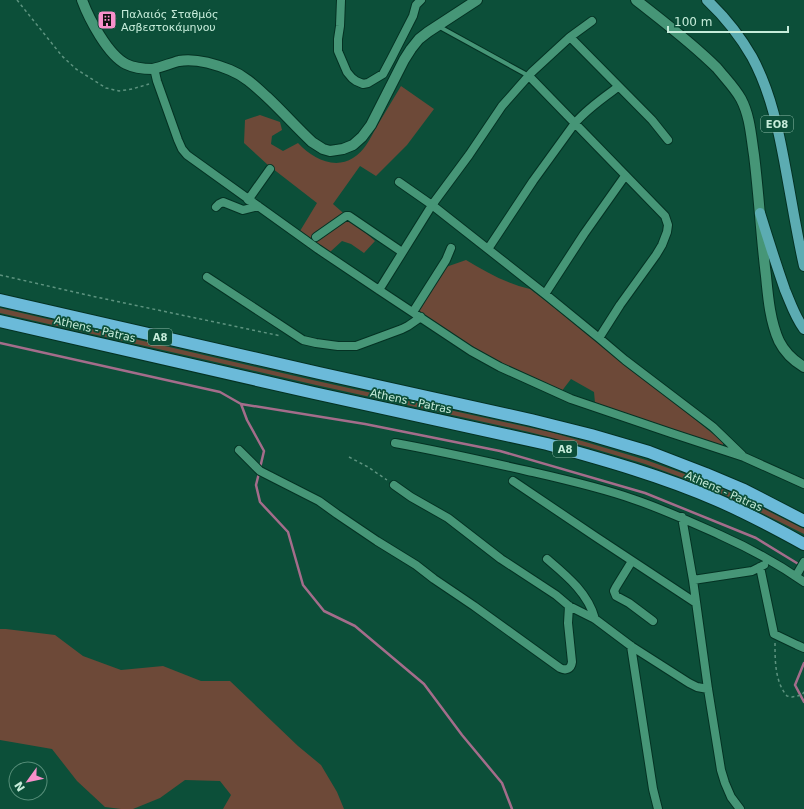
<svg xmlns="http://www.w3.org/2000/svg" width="804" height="809" font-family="'DejaVu Sans',sans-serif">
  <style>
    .green { fill: #6d4938 }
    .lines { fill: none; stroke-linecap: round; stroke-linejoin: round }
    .stream { stroke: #a46d8b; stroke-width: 2.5 }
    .building { fill: #447047 }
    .service-casing { stroke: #043223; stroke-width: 6 }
    .minor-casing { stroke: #043223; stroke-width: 10 }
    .tertiary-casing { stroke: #043223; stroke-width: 12 }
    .primary-casing { stroke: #043223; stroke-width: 12 }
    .motorway-casing { stroke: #043223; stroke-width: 14 }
    .path { stroke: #5d937f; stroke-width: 1.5; stroke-dasharray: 3 3; stroke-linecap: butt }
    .service { stroke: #469677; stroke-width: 4 }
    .minor { stroke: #469677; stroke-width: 8 }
    .tertiary { stroke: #469677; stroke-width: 10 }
    .primary { stroke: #5cacb2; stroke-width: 10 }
    .motorway { stroke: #6bbad9; stroke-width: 12 }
    .labels { text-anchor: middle; stroke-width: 3.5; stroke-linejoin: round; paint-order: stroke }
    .shield { fill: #0c4f39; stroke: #8ebdaa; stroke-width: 1 }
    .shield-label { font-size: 10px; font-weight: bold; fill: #c6ecda }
    .poi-label { font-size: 11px; fill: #c6ecda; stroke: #0c4f39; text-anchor: start }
    .street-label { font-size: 11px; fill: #c6ecda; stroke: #0c4f39 }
  </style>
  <rect width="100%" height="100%" fill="#0c4f39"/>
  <!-- green -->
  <path class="green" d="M401,86l33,23 -27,36 -31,31 -16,-10 -27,38 42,37 -11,12 -13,-9 -9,-3 -12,11 -30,-21 17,-28 -49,-38 -24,-22 1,-23 15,-5 20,7 2,8 -10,6 -1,8 12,7 15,-8c14,15 36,27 55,15 11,-6 18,-21 24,-32 8,-13 16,-27 24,-40z
    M466,260c20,12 41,24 64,29l74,57 119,96v3l-20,-4 -108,-38 -1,-11 -23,-13 -10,13 -54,-24 -51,-30 -38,-27 28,-44z
    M0,308l317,73 233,51 39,11 57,17 58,21 36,16 64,32v5l-66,-33 -36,-16 -57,-21 -57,-17 -59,-15 -213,-47 -316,-72z
    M0,629h6l49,6 28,21 38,14 42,-4 38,15h29l68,65 23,19 16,27 7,17h-121l8,-14 -11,-14 -35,-1 -25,18 -27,11h-12l-16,-2 -28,-26 -25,-32 -52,-9z"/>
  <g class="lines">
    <!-- stream -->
    <path class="stream" d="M0,343l220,49 21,12 124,20 135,27 145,42 111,45 44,27
      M241,404l6,16 17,31 -4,17
      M259,473l-3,12 4,17 28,30 15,53 21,26 31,15 69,58 38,51 40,48 10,26
      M804,663l-9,22 9,17"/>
  </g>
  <!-- building -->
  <path class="building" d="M102,11l15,7 -6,11 -14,-7z"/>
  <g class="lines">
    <defs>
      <path id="service" d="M438,26l91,50"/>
      <path id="minor" d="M341,0l-1,26 -2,13v12l9,21 5,6 4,3 7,3 5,-1 15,-9 8,-15 22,-43 3,-11 5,-5
        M570,37l82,83 16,20
        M154,68l3,13 21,59 4,9 5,6 131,94 61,41 92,61 29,16 71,32 100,34 73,24 60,27
        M529,76l136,140 3,9 -1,7 -5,13 -6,10 -36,50 -21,33
        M399,182l33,23 113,89 54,44 26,22 88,67 29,28
        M248,200l22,-31
        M216,207l3,-3 4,-2 20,8 15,-4
        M316,237l30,-21h3l53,36
        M488,249l45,-68 42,-58c13,-15 28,-25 43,-36
        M207,277l96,63 13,3 22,3h18l46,-17 6,-3 13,-9
        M379,290l53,-85 37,-50 33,-49 30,-34 38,-35 22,-16
        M545,294l39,-60 41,-58
        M413,312l33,-52 5,-12
        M395,443c44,8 89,18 133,28 35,8 71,16 105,28 30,10 58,23 87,36 29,13 57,28 84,47
        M239,450l21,21 59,30 18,13 40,27 39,24 18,14 40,27 86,62c6,3 11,1 12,-6l-4,-39 1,-17
        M513,481l83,56 100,66
        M394,485l17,12 37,21 53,41 55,36 13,11 26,13 36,27 58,37 8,4 11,2
        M682,517l11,63 15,109 13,81 4,13 6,14 9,12
        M547,559c20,17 41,34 48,60
        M632,561l-16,26 -2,4 2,5 13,7 24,18
        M760,567l14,67 23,11 7,3
        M796,576l8,-14
        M693,580l59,-9 12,-6
        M631,646l22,143 5,20"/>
      <path id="tertiary" d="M82,0c7,19 26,55 44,64 8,4 18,5 27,5 9,-2 18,-6 26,-8 17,-3 36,3 51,9 15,6 25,16 37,27 15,14 29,30 45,45l11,7 7,2 13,-2 10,-4 9,-8 9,-12 33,-65 7,-11 8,-10 9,-7 49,-32
        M636,0c28,22 56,43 81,68 8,10 18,20 24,31 9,17 10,37 13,56 5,40 7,81 12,121 2,21 4,45 13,65 5,10 15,20 25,26"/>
      <path id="primary" d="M707,0c18,17 33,36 45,57 19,35 27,75 34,114 6,32 11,64 18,95
        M760,213c8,26 16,51 25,77 6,14 10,27 19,39"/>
      <path id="motorway" d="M0,300l319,73 212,47 60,15 58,17 57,22 38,16 60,31
        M0,321l314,72 233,51c58,16 115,32 170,56 30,13 58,28 87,44"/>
    </defs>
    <!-- service casing -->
    <use href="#service" class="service-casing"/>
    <!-- minor casing -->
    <use href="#minor" class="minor-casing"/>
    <!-- tertiary casing -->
    <use href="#tertiary" class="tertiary-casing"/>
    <!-- primary casing -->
    <use href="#primary" class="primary-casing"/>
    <!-- motorway casing -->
    <use href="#motorway" class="motorway-casing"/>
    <!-- path -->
    <path class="path" d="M17,0l45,56 14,13 19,12 11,7 13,3 13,-2 17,-5
      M0,275l96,22 185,39
      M349,457l19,10 19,13
      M775,643c0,18 0,39 12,53l5,1 10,-2 2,-3"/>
    <!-- service -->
    <use href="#service" class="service"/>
    <!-- minor -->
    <use href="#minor" class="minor"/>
    <!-- tertiary -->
    <use href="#tertiary" class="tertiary"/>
    <!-- primary -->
    <use href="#primary" class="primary"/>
    <!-- motorway -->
    <use href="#motorway" class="motorway"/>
  </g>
  <!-- icons -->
  <defs>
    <symbol id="building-square" viewBox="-11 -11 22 22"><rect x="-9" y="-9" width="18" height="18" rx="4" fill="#f890cb" stroke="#0c4f39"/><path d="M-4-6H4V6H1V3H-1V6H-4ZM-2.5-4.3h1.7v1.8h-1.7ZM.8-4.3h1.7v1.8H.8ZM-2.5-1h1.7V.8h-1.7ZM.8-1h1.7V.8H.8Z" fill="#111"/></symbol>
  </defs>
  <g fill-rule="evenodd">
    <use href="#building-square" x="96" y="9" width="22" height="22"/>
  </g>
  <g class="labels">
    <!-- shield labels -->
    <g class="shield">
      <rect x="761" y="116" width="32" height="16" rx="3"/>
      <rect x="148" y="329" width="24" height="16" rx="3"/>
      <rect x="553" y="441" width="24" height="16" rx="3"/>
    </g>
    <g class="shield-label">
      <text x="777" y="128">ΕΟ8</text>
      <text x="160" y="341">Α8</text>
      <text x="565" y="453">Α8</text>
    </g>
    <!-- poi labels -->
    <g class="poi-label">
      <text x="121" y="18">Παλαιός Σταθμός<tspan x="121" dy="13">Ασβεστοκάμηνου</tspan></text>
    </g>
    <!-- street labels -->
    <g class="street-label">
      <text transform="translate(95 329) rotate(13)" y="4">Athens - Patras</text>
      <text transform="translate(411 401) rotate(12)" y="4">Athens - Patras</text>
      <text transform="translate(724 491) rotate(24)" y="4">Athens - Patras</text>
    </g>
  </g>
  <!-- north arrow -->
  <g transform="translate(28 781) rotate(237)"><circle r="19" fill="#0c4f39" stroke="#568e79"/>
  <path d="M0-3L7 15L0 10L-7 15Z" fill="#f890cb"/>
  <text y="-6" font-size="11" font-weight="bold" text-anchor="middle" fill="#c6ecda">N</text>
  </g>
  <!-- scale -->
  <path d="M668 26v6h120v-6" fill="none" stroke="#c6ecda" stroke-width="2"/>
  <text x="674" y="26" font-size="12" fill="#c6ecda" stroke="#0c4f39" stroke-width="3" paint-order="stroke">100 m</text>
</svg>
